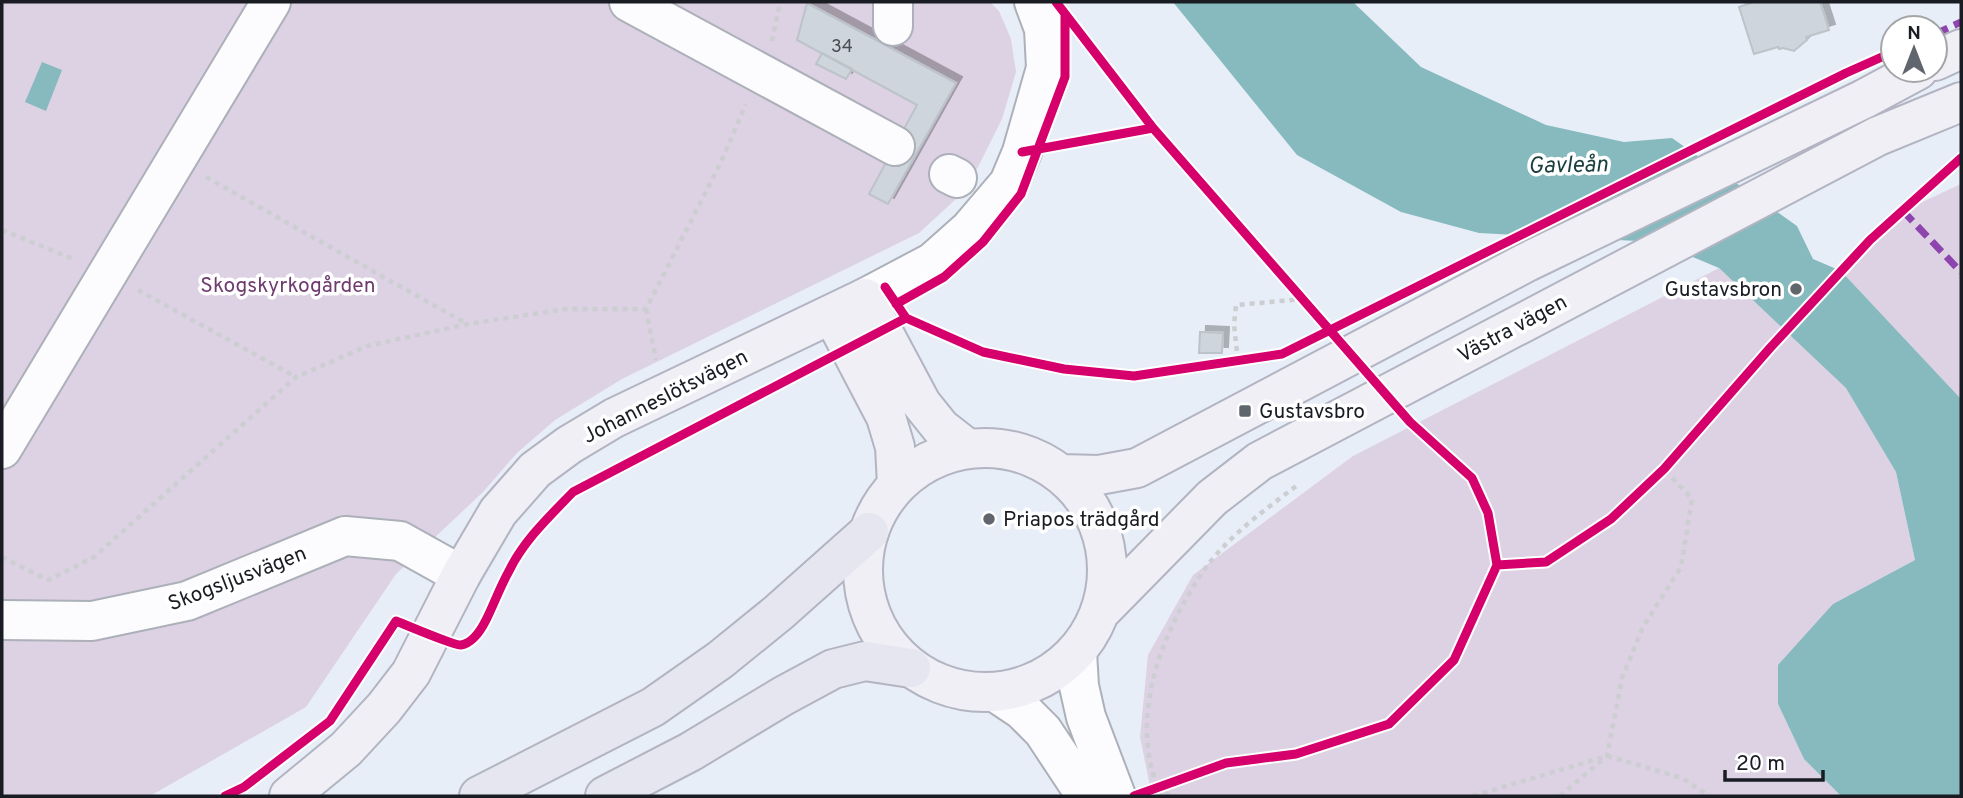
<svg xmlns="http://www.w3.org/2000/svg" width="1963" height="798" font-family="Overpass,sans-serif">
  <style>
    .green { fill: #ddd1e4 }
    .water { fill: #86babe }
    .building { fill: #ced5dc; stroke: #bcc3c9; stroke-width: 2; filter: url(#shadow) }
    .lines { fill: none; stroke-linecap: round; stroke-linejoin: round }
    .minor-casing { stroke: #acb0b8; stroke-width: 42 }
    .major-casing { stroke: #b3b4c2; stroke-width: 42 }
    .highway-casing { stroke: #b3b4c2; stroke-width: 42 }
    .path { stroke: #ccced1; stroke-width: 4.5; stroke-dasharray: 5 5; stroke-linecap: butt }
    .minor { stroke: #fcfcfe; stroke-width: 38 }
    .major { stroke: #efeff5; stroke-width: 38 }
    .highway { stroke: #e6e6f0; stroke-width: 38 }
    .quiet { stroke: #8e44ad; stroke-width: 7; stroke-dasharray: 14 7; stroke-linecap: butt }
    .cycleway-casing { stroke: #fff; stroke-width: 13 }
    .cycleway { stroke: #d6006c; stroke-width: 9 }
    .poi-dot { fill: #61666e; stroke: #fff; stroke-width: 2.5 }
    .labels { text-anchor: middle; stroke-width: 7; stroke-linejoin: round; paint-order: stroke }
    .number-label { font-size: 18px; fill: #494e54 }
    .park-label { font-size: 21px; fill: #6f3c6f; stroke: #fff }
    .poi-label { font-size: 21px; fill: #191d23; stroke: #fff; text-anchor: start }
    .street-label { font-size: 21px; fill: #191d23; stroke: #fff }
    .water-label { font-size: 23px; font-style: italic; fill: #1a3e3e; stroke: #fff }
  </style>
  <defs>
    <filter id="shadow"><feDropShadow dx="6" dy="-6" stdDeviation="0" flood-color="#0004"/></filter>
  </defs>
  <rect width="100%" height="100%" fill="#e8eef8"/>
  <!-- green -->
  <path class="green" d="M2,2h988l9,9 12,28 5,33 -14,47 -24,48 -22,32 -37,34 -297,146 -67,41 -38,33 -34,39 -87,82 -90,133 -156,89h-148z
    M1961,184v215l-120,-128 62,-60z
    M1719,268l128,120 49,84 19,88 -82,44 -55,100 26,55 37,37h-689l-12,-59 8,-82 45,-80 160,-119z"/>
  <!-- water -->
  <path class="water" d="M1173,2h180l68,65 125,58 78,17 48,-4 125,88 16,33 28,12 120,128v397h-120l-37,-37 -26,-55v-39l55,-61 82,-44 -19,-88 -50,-84 -127,-120 -62,-26 -178,-9 -78,-21 -104,-57z
    M42,62l20,8 -16,41 -21,-9z"/>
  <!-- building -->
  <path class="building" d="M1754,2h66l9,28 -23,7 1,3 -13,11 -11,-3 -4,1 -1,-2 -24,7 -15,-47z
    M807,3l149,80 -68,121 -19,-10 48,-89 -120,-65z
    M822,53l30,16 -6,10 -30,-15z
    M1200,332l23,1 -1,20h-23z"/>
  <g class="lines">
    <defs>
      <path id="minor" d="M629,2l266,144
        M893,2v24
        M949,174l8,4
        M865,298l68,-36 36,-32 40,-47 13,-31 24,-84 -2,-39 -10,-27
        M2,449l269,-447
        M2,620l90,1 95,-20 158,-65 55,5 61,34
        M1077,652l2,34 7,31 30,79
        M995,692l27,18 21,21 43,65"/>
      <path id="major" d="M1935,61l26,-12
        M832,314l54,103 9,30 2,38
        M863 570a122 122 0 1 1 244 0a122 122 0 1 1-244 0Z
        M1062,474l37,1 38,-7 390,-206 337,-163 54,-29
        M1101,611l111,-113 48,-37 618,-325 83,-34
        M289,796l57,-47 38,-41 27,-35 50,-98 37,-63 37,-42 34,-25 45,-27 251,-120 56,105 20,25 27,21"/>
      <path id="highway" d="M479,796l174,-89 67,-47 58,-47 91,-81
        M605,796l85,-44 93,-56 50,-27 32,-8 46,7"/>
    </defs>
    <!-- minor casing -->
    <use href="#minor" class="minor-casing"/>
    <!-- major casing -->
    <use href="#major" class="major-casing"/>
    <!-- highway casing -->
    <use href="#highway" class="highway-casing"/>
    <!-- path -->
    <path class="path" d="M772,41l8,-39
      M206,177l261,147
      M2,230l74,30
      M138,290l158,87
      M646,309l10,51
      M1238,361l-4,-36 2,-20 67,-6
      M2,557l46,23 46,-23 202,-180 71,-31 101,-22 98,-15h80l74,-145 26,-60
      M1157,787l13,9
      M1161,796c-34,-76 -1,-161 43,-226 25,-35 62,-61 95,-86
      M1473,796l134,-40 75,22 27,18
      M1560,796l47,-40 15,-78 21,-51 38,-60 11,-68 -28,-30"/>
    <!-- minor -->
    <use href="#minor" class="minor"/>
    <!-- major -->
    <use href="#major" class="major"/>
    <!-- highway -->
    <use href="#highway" class="highway"/>
    <!-- quiet -->
    <path class="quiet" d="M1935,34l26,-12
      M1903,211l58,61"/>
    <defs>
      <path id="cycleway" d="M1056,2l97,126 257,294 62,56 16,35 9,52 -43,95 -65,64 -93,30 -70,9 -92,33
        M1022,152l131,-24
        M885,287l21,31 77,34 81,17 70,7 148,-22 564,-281 47,-21
        M896,304l48,-27 39,-35 38,-48 44,-117v-63
        M1497,565l49,-3 65,-43 53,-50 106,-121 100,-108 91,-82
        M225,796l19,-9 86,-66 66,-100c10,4 59,25 65,24 12,-2 20,-15 25,-25 8,-16 14,-33 23,-49 15,-31 41,-55 64,-79l333,-174"/>
    </defs>
    <!-- cycleway casing -->
    <use href="#cycleway" class="cycleway-casing"/>
    <!-- cycleway -->
    <use href="#cycleway" class="cycleway"/>
  </g>
  <!-- markers -->
  <g class="poi-dot">
    <circle cx="1796" cy="289" r="7"/>
    <rect x="1238" y="404" width="14" height="14" rx="3.5"/>
    <circle cx="989" cy="519" r="7"/>
  </g>
  <g class="labels">
    <!-- number labels -->
    <g class="number-label">
      <text x="842" y="52">34</text>
    </g>
    <!-- park labels -->
    <g class="park-label">
      <text x="288" y="292">Skogskyrkogården</text>
    </g>
    <!-- poi labels -->
    <g class="poi-label">
      <text x="1782" y="296" text-anchor="end">Gustavsbron</text>
      <text x="1259" y="418">Gustavsbro</text>
      <text x="1003" y="526">Priapos trädgård</text>
    </g>
    <!-- street labels -->
    <g class="street-label">
      <text transform="translate(1512 328) rotate(-28)" y="7">Västra vägen</text>
      <text transform="translate(665 396) rotate(-27)" y="7">Johanneslötsvägen</text>
      <text transform="translate(237 578) rotate(-21)" y="7">Skogsljusvägen</text>
    </g>
    <!-- water labels -->
    <g class="water-label">
      <text transform="translate(1568 164) rotate(-1)" y="8">Gavleån</text>
    </g>
  </g>
  <!-- border -->
  <rect width="1963" height="798" fill="none" stroke="#191d23" stroke-width="7"/>
  <!-- north arrow -->
  <g transform="translate(1914 49)"><circle r="33" fill="#ffffff" stroke="#a3a5a7" stroke-width="2"/>
  <path d="M0-5L12 26L0 18L-12 26Z" fill="#61666e"/>
  <text y="-10" font-size="19" font-weight="bold" text-anchor="middle" fill="#191d23">N</text>
  </g>
  <!-- scale -->
  <path d="M1725 770v10h98v-10" fill="none" stroke="#191d23" stroke-width="3.5"/>
  <text x="1736" y="770" font-size="21" fill="#191d23" stroke="#ffffff" stroke-width="5" paint-order="stroke">20 m</text>
</svg>
